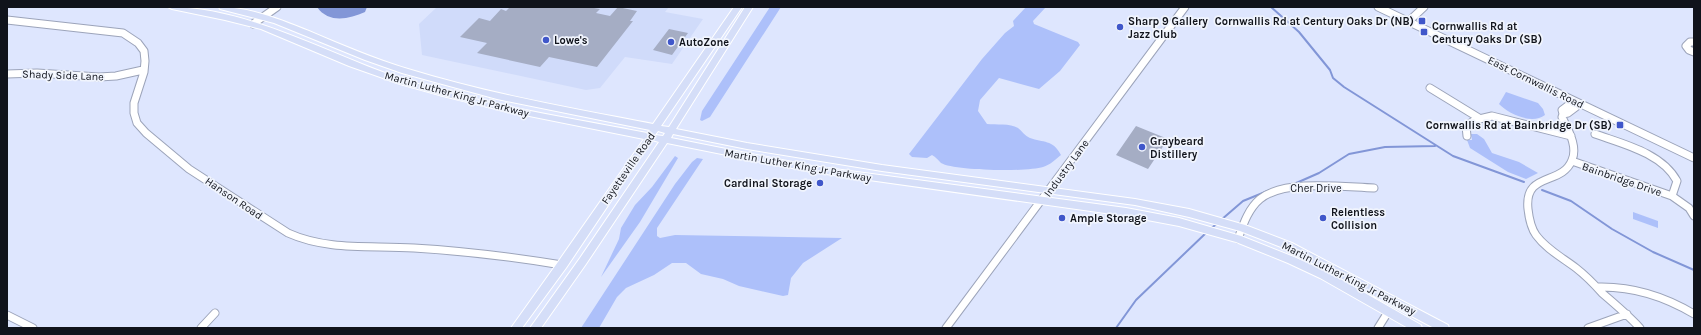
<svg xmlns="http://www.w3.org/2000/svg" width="1701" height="335" font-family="Karla,sans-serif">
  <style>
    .built { fill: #d0dbfa }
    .green { fill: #adc0fa }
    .water { fill: #8296d7 }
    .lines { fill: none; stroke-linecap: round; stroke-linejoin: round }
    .stream { stroke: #8296d7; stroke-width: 2 }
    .building { fill: #a5adc4 }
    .minor-casing { stroke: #9ca4ba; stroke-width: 9 }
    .major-casing { stroke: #fff; stroke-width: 2 }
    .minor { stroke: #fff; stroke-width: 7 }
    .major { fill: #d5def8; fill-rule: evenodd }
    .poi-dot { fill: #4057ca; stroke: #f0f4fd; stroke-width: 1.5 }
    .labels { text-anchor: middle; stroke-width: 3.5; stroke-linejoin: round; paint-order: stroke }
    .poi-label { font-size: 11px; font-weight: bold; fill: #10131b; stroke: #f0f4fd; text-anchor: start }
    .street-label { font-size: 11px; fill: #10131b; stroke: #f0f4fd }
  </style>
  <rect width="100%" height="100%" fill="#dee6fe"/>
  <!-- built -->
  <path class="built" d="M437,7h232l-4,5 38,7 -31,45 -47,-7 -25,31 -14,2 -164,-35 -3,-31z"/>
  <!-- green -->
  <path class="green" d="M770,7h11l-71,110 -8,4 -2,-1 2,-9z
    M1026,7h20l-13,14 1,3 44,18 2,3 -20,26 -21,18 -40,-11 -19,22 -2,11 9,13c9,1 23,-1 31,4 4,3 7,8 12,10 13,5 23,1 31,17 -5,4 -11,10 -18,12 -15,5 -89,4 -102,-4 -3,-3 -5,-6 -9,-8l-5,3 -15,-1 -3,-3 73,-95 23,-26 9,-7 -1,-5z
    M1506,92l32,11 5,6 2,6c-13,10 -36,-1 -46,-11z
    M1471,134h6l7,5 8,14 27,9 19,11 -12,6 -18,-7 -38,-24 -3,-8h5z
    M675,156l3,2 -38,64 -39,55 18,-38 2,-11 14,-23 17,-18z
    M697,158l6,1 -46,69v8l3,2 15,-3 167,3 -39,25 -12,15 -3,17 -5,1 -44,-10 -16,-7 -22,-5 -15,-11h-14l-18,12 -28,13 -9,9 -18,31h-18l94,-144 17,-22z
    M1633,212l25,9v7l-25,-9z"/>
  <!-- water -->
  <path class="water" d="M317,7h50l-2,5c-16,7 -36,12 -48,-5z"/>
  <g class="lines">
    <!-- stream -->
    <path class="stream" d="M1271,7l28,25 31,38 3,8 11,9 109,69 71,26
      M1294,184l25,-11 30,-19 36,-7 50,-1
      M1542,190l29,11 41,28 41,23 41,18
      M1221,220l22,-19 27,-11
      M1210,229l8,-6
      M1116,328l20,-28 71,-68"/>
  </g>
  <!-- building -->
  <path class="building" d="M510,7h78l12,2 -4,4 14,3 8,-9 19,4 -7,10h3l-36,46 -48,-10 -9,10 -63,-14 10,-10 -27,-6 19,-19 11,3 11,-12 5,2z
    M669,29l19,4 -16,22 -19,-5z
    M1136,126l32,13 -20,30 -32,-14z"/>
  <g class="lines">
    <defs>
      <path id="minor" d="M1378,7l316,151
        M7,20l116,13 15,10 6,8 1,10 -1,11 -10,31v10l3,10 9,10 43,36 99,64c40,18 83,12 126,15 50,3 99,9 148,17
        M1409,21l15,-14
        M253,24l24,-17
        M1694,42h-4l-4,4 3,4 5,2
        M7,74l30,-1 62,4 17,-1 27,-6
        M1430,88l49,30
        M1574,101l-12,9 1,4 5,-1 12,-9
        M1563,114l-1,3c6,13 16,29 10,43 -10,26 -48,11 -44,49 1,9 3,19 8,26 10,14 27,23 40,33 9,7 18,16 26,25 13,11 26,22 38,35
        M1595,134c28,10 67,19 82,47l-5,15
        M1467,136l-1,-10 9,-6 17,-4 79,20
        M1572,161l100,35 17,12 5,8
        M1238,239c5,-14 10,-30 22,-40 25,-20 83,-12 114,-11
        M1597,287c35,-1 67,9 97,27
        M7,315l26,13
        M201,328l14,-15
        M946,328l239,-321
        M1378,328l10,-16
        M1588,328l39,-14"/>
      <path id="major" d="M168,7c81,0 161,48 237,73 78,25 161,37 242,53l3,-3 -153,-31 -95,-26 -37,-13 -91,-37 -54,-14 -1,-2c31,0 62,13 90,24 33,14 65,28 99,38 81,25 163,39 245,55l81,-117h8l-81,119 8,1 76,-120h8l-77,122 71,14 135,22 253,34 54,10 56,16 47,18 156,82 1,3h-15l-148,-79 -46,-18 -51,-14 -54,-12 -253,-34 -135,-22 -74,-15 -2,4 141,28 314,42 53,10 62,18 53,21 34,15 93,53 1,3h-14l-88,-50 -32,-15 -52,-21 -57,-16 -53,-10 -314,-44 -145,-29 -81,121 -45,64h-11l50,-70 79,-116 -7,-2 -86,128 -44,60h-11l47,-66 86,-123 -140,-28 -61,-15 -43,-12 -51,-18 -88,-37 -36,-9 -53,-11zM658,131l7,2 -2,3 -8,-1z"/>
    </defs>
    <!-- minor casing -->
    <use href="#minor" class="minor-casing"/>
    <!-- major casing -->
    <use href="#major" class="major-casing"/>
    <!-- minor -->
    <use href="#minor" class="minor"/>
    <!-- major -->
    <use href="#major" class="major"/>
  </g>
  <!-- markers -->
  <g class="poi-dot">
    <rect x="1418" y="17" width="8" height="8" rx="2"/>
    <circle cx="1120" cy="27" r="4"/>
    <rect x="1420" y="28" width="8" height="8" rx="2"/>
    <circle cx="546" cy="40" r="4"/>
    <circle cx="671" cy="42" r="4"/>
    <rect x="1616" y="121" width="8" height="8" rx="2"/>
    <circle cx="1142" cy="147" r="4"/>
    <circle cx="820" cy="183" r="4"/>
    <circle cx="1062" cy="218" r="4"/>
    <circle cx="1323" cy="218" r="4"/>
  </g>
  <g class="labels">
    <!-- poi labels -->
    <g class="poi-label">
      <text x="1128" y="25">Sharp 9 Gallery<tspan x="1128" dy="13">Jazz Club</tspan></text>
      <text x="1414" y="25" text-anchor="end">Cornwallis Rd at Century Oaks Dr (NB)</text>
      <text x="1432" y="30">Cornwallis Rd at<tspan x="1432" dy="13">Century Oaks Dr (SB)</tspan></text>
      <text x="554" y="44">Lowe's</text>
      <text x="679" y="46">AutoZone</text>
      <text x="1612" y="129" text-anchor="end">Cornwallis Rd at Bainbridge Dr (SB)</text>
      <text x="1150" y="145">Graybeard<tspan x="1150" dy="13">Distillery</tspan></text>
      <text x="812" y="187" text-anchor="end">Cardinal Storage</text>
      <text x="1331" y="216">Relentless<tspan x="1331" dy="13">Collision</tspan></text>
      <text x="1070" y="222">Ample Storage</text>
    </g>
    <!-- street labels -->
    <g class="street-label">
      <text transform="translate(63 75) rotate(2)" y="4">Shady Side Lane</text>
      <text transform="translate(1536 82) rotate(26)" y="4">East Cornwallis Road</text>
      <text transform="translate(457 94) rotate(15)" y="4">Martin Luther King Jr Parkway</text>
      <text transform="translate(798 165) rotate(10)" y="4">Martin Luther King Jr Parkway</text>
      <text transform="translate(628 168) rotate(-55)" y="4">Fayetteville Road</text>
      <text transform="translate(1066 168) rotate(-54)" y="4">Industry Lane</text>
      <text transform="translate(1622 179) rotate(19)" y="4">Bainbridge Drive</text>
      <text x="1316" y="192">Cher Drive</text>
      <text transform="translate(234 198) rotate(34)" y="4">Hanson Road</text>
      <text transform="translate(1349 278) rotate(27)" y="4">Martin Luther King Jr Parkway</text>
    </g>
  </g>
  <!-- border -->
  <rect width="1701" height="335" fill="none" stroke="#10131b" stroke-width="16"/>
</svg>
